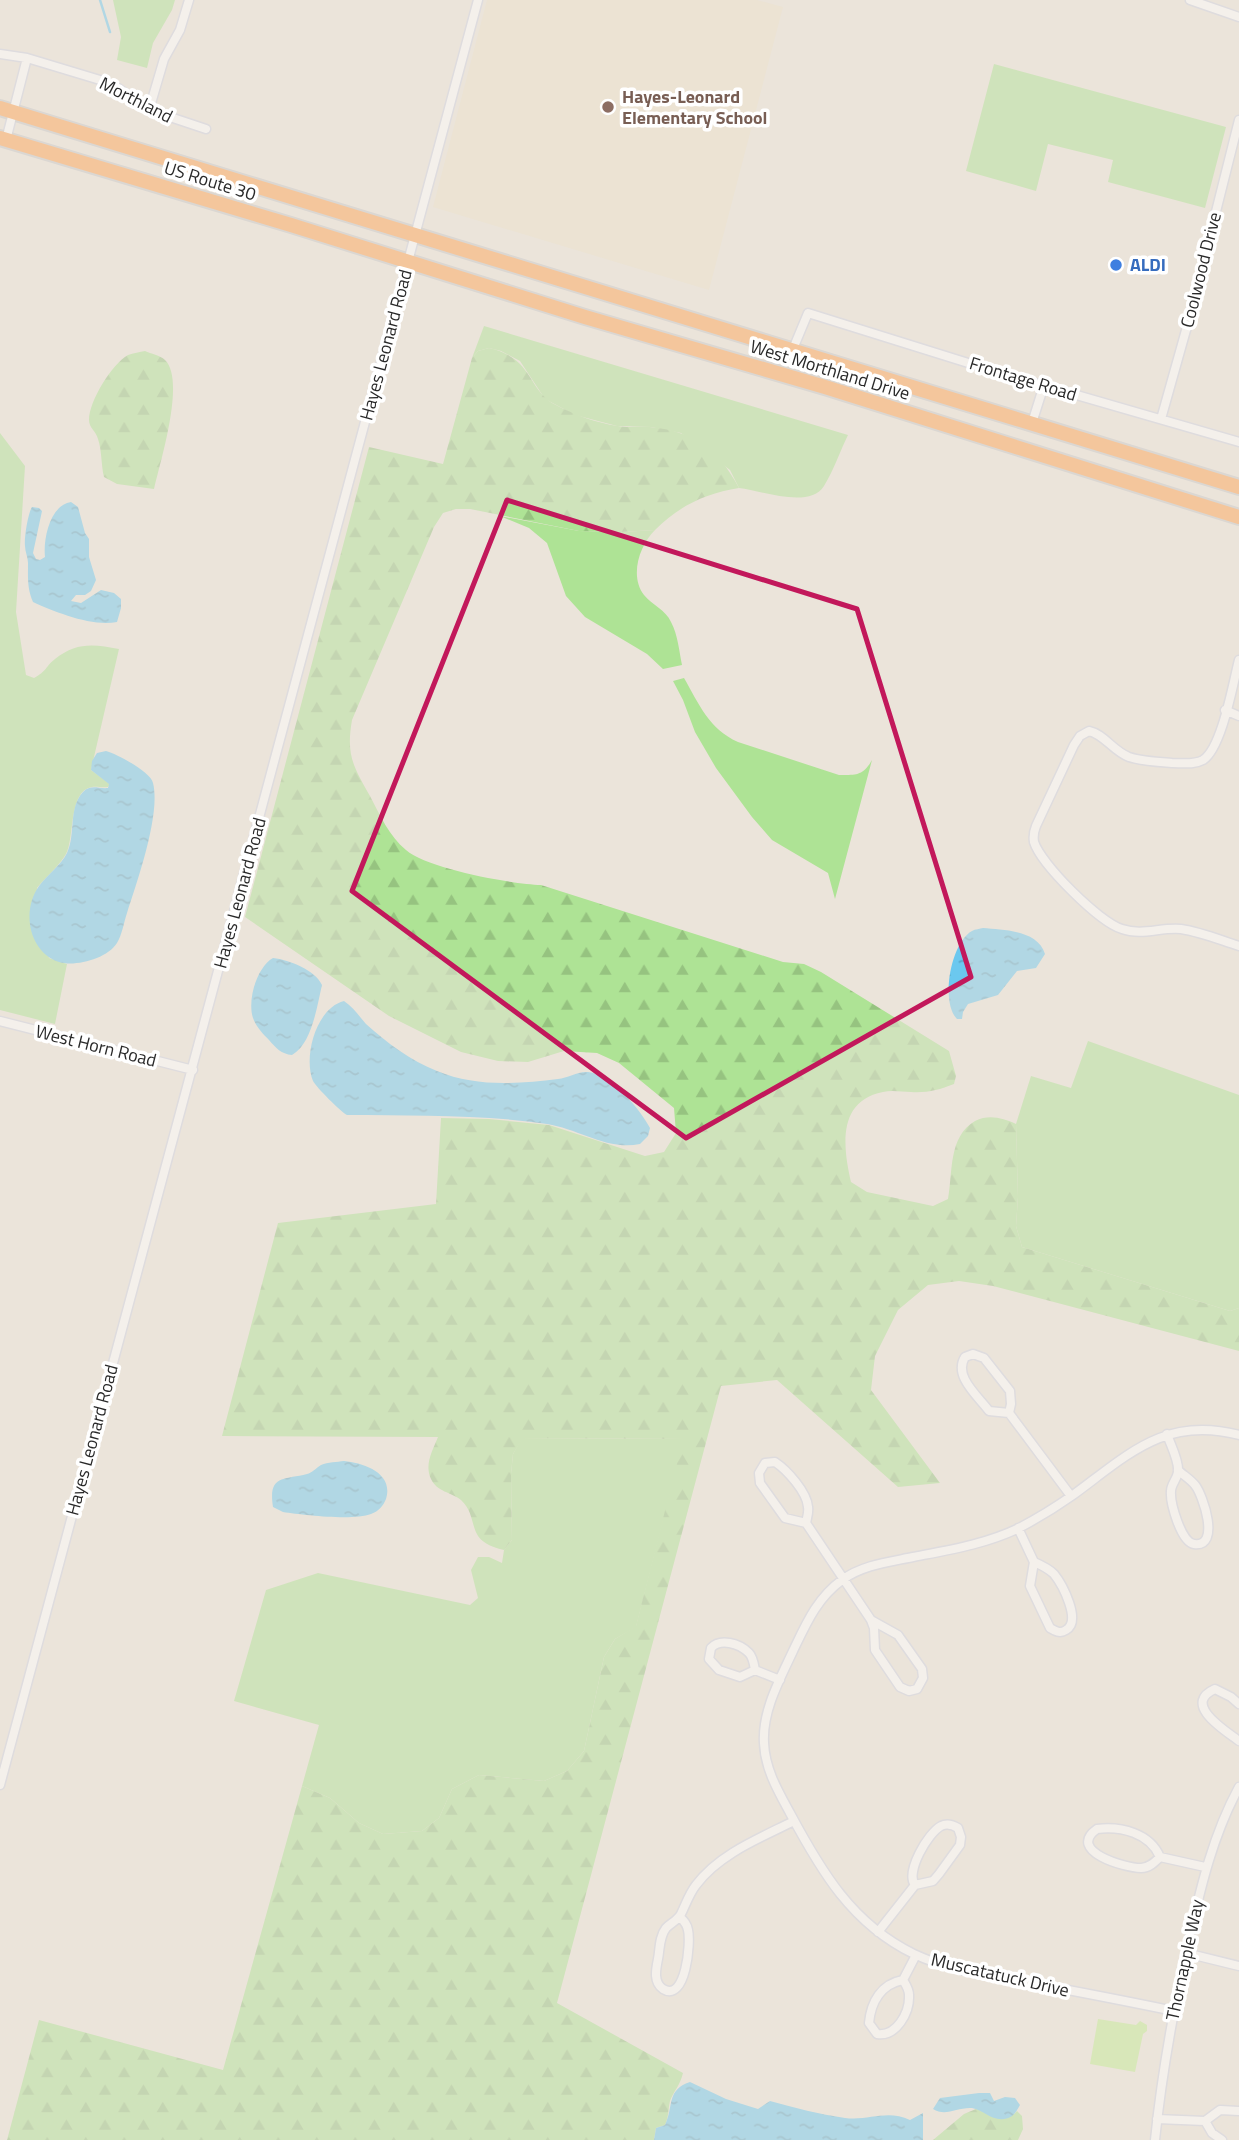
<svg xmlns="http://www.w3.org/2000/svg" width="1239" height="2140" font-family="'Titillium Web',sans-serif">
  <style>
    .education { fill: #ede3c9 }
    .grass { fill: #aee395 }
    .forest { fill: url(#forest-firs) }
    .pitch { fill: #c2eb91 }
    .water { fill: url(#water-ripples) }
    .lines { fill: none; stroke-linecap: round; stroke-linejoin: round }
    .stream { stroke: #6bc8ef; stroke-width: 2.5 }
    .street-casing { stroke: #cfd2e2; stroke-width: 11 }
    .highway-casing { stroke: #c7c7c7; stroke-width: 18 }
    .street { stroke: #fff; stroke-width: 8 }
    .highway { stroke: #ffa251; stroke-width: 14 }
    .marked { fill: none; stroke: #c2185b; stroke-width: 5; stroke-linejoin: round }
    .education-dot { fill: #8d6e63; stroke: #fff; stroke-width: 2.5 }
    .shop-dot { fill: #3f7fe0; stroke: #fff; stroke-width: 2.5 }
    .labels { text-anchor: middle; stroke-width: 7; stroke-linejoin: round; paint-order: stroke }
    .education-label { font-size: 18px; font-weight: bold; fill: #785e54; stroke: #fff; text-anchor: start }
    .street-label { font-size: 18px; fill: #292929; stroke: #fff }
    .shop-label { font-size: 18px; font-weight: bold; fill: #366cbe; stroke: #fff; text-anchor: start }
  </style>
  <defs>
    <pattern id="forest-firs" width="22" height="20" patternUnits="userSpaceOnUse" patternTransform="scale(1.75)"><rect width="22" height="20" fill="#aee395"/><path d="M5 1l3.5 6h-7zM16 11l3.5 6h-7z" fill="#96c380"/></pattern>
    <pattern id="water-ripples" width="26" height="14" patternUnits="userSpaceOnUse" patternTransform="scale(1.75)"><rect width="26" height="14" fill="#6bc8ef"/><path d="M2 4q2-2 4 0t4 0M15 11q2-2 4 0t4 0" fill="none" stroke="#58a2c2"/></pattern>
  </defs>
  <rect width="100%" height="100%" fill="#ebe4da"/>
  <!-- education -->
  <path class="education" d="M487,0h270l26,7 -74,283 -276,-83z"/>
  <!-- grass -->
  <path class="grass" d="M113,0h62l-3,10 -19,33 -6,25 -30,-8 4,-23z
    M994,64l232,63 -21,81 -97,-26 5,-22 -65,-16 -12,47 -70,-20z
    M484,326l364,109c-8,16 -14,35 -24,51 -14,23 -62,5 -85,2l-9,-18 -49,-37 -30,-6 -34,-1 -42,-11 -30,-16 -25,-38 -19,-10 -12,-3 -11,3 -6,7z
    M0,433l25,33 -9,146 10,63 8,3c13,-7 11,-11 21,-19 21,-17 39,-15 64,-10l-28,121 19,14 -2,3c-6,1 -11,-1 -16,0 -24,4 -17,51 -26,67 -7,12 -20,23 -29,34l12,70 18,6 -12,60 -55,-14z
    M500,516l79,15 42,1 34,-2c-15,15 -26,45 -11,65 8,10 22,15 27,27 7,13 8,29 11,43l-19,4 -16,-15 -62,-37 -19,-21 -19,-53 -18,-15z
    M684,678c15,26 25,51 54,64l101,33c17,0 24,1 33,-15l-37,139 -7,-26 -56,-33 -20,-23 -36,-49 -21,-36 -12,-32 -10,-19z
    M1088,1041l151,54v213l-9,3 -208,-64 -6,-21 2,-29 -2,-73 15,-48 40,12z
    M522,1438l162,1 -48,188 -21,12 -11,18 -20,94 -17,20 -23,10 -65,-6 -27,14 -13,29 -17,13 -39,3 -24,-11 -29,-25 -28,-12 17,-61 -85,-24 32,-111 52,-17 152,32 8,-7 -7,-28 7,-13h11l13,6 2,-13 8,-10 -1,-66 2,-20z"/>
  <!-- forest -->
  <path class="forest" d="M489,348c45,10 38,42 67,57 19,10 41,18 62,21 10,2 21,0 32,1 44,4 69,23 89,61 -33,5 -60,18 -84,42l-34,2 -42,-1 -109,-22h-14l-13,4 -9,14 -82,193c-6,35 1,46 18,76 10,19 19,40 36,54 22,19 105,34 135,35l242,77 21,2 17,8 128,79 7,25 -2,8c-15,6 -27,9 -43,8 -9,0 -19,-2 -28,0 -46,9 -40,55 -32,90l16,10 66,14 15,-7c5,-27 0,-62 27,-78 14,-7 28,-3 41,3l2,73 -2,29 6,21 208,64 9,-3v43l-246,-65 -34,-5 -31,4 -30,25 -23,46 -4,34 69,93 -42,4 -121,-107 -56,6 -164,617 126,70c-3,13 -10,19 -13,28 -2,9 -1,15 -5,24l-9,3 -2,12h-647l32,-120 184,50 79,-284 28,12 29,25 24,11 39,-3 17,-13 13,-29 27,-14 65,6 23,-10 17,-20 20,-94 11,-18 21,-13 47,-187 -160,-1 -10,16 -2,20 1,66 -8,10c-41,-9 -23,-31 -43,-50 -10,-8 -24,-8 -30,-21 -7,-15 2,-29 7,-42l-216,-1 56,-213 158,-19 5,-86 48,1 60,6 96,31 19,-4 12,-19 -2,-25 -55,-45 -22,-10 -33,-2 -36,11 -30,-1 -37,-9 -72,-36 -144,-99 124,-470 74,17 29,-106 6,-7z
    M145,351c6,3 15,4 20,9 21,20 -5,102 -11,129l-37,-5 -13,-7c-3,-12 -2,-26 -6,-38 -2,-8 -9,-11 -9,-19 0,-19 23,-56 39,-65 5,-2 12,-3 17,-4z
    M976,2109l38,5 3,-3 5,5 1,13 -5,11h-85l31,-26z"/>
  <!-- pitch -->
  <path class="pitch" d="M1098,2019l38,6 4,-4 7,4v6l-4,3 -8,38 -45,-8z"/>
  <!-- water -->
  <path class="water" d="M71,502l7,5 7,26 4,6v18l7,23 -5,11 -6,4h-9l-5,6 10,2 20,-13 13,3 7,6v9l-4,14c-25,5 -62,-10 -84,-20 -6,-14 -5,-24 -5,-39 0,-6 -3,-11 -3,-17 -1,-8 3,-33 7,-39l7,1 3,3 -9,42 3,6 4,1 5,-3c-2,-18 5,-52 26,-55z
    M106,751c11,3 45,21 47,32 8,31 -16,99 -26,130 -3,9 -5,22 -10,30 -10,16 -42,24 -58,19 -30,-10 -38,-51 -20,-76 8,-11 22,-21 28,-33 9,-19 1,-45 16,-61 8,-8 15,-3 25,-4l1,-4 -18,-14 1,-9 5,-8z
    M983,928c21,2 55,2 62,26l-9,14 -19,3 -19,24 -30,9 -5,8 -1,7h-5c-17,-17 -6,-77 15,-88 3,-2 8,-2 11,-3z
    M273,958c17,2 42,12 49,27 -5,21 -10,59 -30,70 -11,-1 -16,-7 -23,-15 -6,-6 -13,-13 -16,-22 -6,-18 4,-51 20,-60z
    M344,1001c9,6 15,15 22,23 20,18 45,37 71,47 38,16 80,13 121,8 10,-1 20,-8 30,-7 23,2 52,37 62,56l-2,8 -8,8c-32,7 -61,-15 -93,-20 -66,-10 -134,-8 -200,-9 -6,-3 -31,-28 -34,-34 -10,-24 3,-73 31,-80z
    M344,1461c20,2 50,12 42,38 -3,7 -7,12 -15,15 -18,7 -68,1 -88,-2l-10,-5c-5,-32 10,-27 34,-33 5,-1 9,-6 14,-9 7,-3 16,-3 23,-4z
    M690,2082l36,17 32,10 12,-8c25,7 49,13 75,17 24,3 42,-9 65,2l13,-7v27h-269l2,-12 9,-3c9,-19 1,-35 25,-43z
    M979,2093h11l4,8 11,-4 10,1 5,7c-4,7 -7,13 -16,14 -12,2 -21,-9 -32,-11 -15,-1 -26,9 -39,1l7,-11z"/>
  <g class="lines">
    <!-- stream -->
    <path class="stream" d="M100,0l10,32"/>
    <defs>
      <path id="street" d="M1190,0l49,17
        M0,54l27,4 73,22 18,8 31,22 57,19
        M149,110l15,-51 16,-29 9,-30
        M6,140l21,-82
        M793,349l15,-36 189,59 242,70
        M1161,419l27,-96 51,-203
        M1032,423l12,-38
        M1239,660c-6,23 -17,88 -36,100 -9,5 -21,3 -31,3 -14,-1 -31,-2 -43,-6 -16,-6 -25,-23 -40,-26l-9,5 -6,9 -38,81c-2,5 -3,10 -2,16 7,22 65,80 88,87 20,7 39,-2 59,0 20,3 39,11 58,17
        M1225,710l14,6
        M0,1021l193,49
        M1009,1413l-20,-2c-11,-15 -36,-35 -24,-54l8,-3 11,4 26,33 1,13 -2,9 62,83
        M1167,1434c3,10 12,26 11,37 0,7 -7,13 -7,20 -1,12 10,51 23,53 27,4 9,-49 1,-59 -5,-6 -12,-10 -17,-15
        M806,1523l-21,-5 -25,-35 -1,-10 6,-10 10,-1c12,8 32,30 33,45 1,5 -1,11 -2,16l65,97 3,8 1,22 25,37 9,4 8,-2 6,-11 -1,-9 -24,-34 -27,-15
        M1018,1528l16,34 -4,24 20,42c5,3 10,6 16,2 16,-9 -4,-46 -12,-56 -5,-5 -13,-9 -20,-12
        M755,1670l-15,7 -21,-7 -10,-11 2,-11c9,-10 28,-5 38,5 4,4 5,11 6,17l25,10
        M1239,1704l-8,-7 -16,-8c-34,15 11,42 24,52
        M0,1785l478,-1785
        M1160,1857c-5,5 -11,11 -19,11 -16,0 -75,-17 -44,-39 24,-3 53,4 63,28l45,10
        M680,1917c4,4 7,7 8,13 3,12 -2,73 -25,59 -10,-7 -7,-20 -5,-30 2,-10 1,-22 8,-31 5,-5 12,-8 15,-14 5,-10 8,-20 15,-29 23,-31 64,-47 98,-64
        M878,1932l37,-47 18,-4 6,-7 21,-29 1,-8 -3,-9c-5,-3 -11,-5 -17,-2 -13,7 -36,46 -26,59
        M1186,1953l53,13
        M903,1980c3,5 6,9 6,15 1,18 -13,42 -32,39l-8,-11c2,-21 12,-39 34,-43l13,-25
        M1174,2011c-48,-10 -95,-19 -143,-28 -39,-7 -81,-12 -117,-29 -62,-30 -93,-83 -124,-141 -12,-22 -25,-44 -26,-70 -2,-32 16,-64 29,-92 13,-27 24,-53 49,-71 20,-15 47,-18 71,-23 36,-7 73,-13 106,-29 19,-10 37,-21 54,-33 56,-41 92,-79 166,-60
        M1157,2119l48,2 15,-11 19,1
        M1205,2121l7,12 10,7
        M1155,2140c7,-68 19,-134 34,-201 12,-53 24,-104 50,-152"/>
      <path id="highway" d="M0,108l1239,379
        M0,138l291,87 294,92 240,70 414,130"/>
    </defs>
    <!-- street casing -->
    <use href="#street" class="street-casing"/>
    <!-- highway casing -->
    <use href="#highway" class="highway-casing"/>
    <!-- street -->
    <use href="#street" class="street"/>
    <!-- highway -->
    <use href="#highway" class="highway"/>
  </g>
  <!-- marked area -->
  <path d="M0 0H1239V2140H0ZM507,500l350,109 114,368 -285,161 -334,-247z" fill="#ebe4da" fill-opacity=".55" fill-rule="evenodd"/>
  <path class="marked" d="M507,500l350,109 114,368 -285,161 -334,-247z"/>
  <!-- markers -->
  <circle class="education-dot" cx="608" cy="107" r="7"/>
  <circle class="shop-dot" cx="1116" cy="265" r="7"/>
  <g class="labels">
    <!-- education labels -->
    <g class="education-label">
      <text x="622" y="103">Hayes-Leonard<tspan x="622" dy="21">Elementary School</tspan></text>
    </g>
    <!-- street labels -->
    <g class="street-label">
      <text transform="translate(136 100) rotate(27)" y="6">Morthland</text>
      <text transform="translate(210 181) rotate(17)" y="6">US Route 30</text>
      <text transform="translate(1201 270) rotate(-76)" y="6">Coolwood Drive</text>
      <text transform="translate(386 345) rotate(-75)" y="6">Hayes Leonard Road</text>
      <text transform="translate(830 370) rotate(17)" y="6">West Morthland Drive</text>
      <text transform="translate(1023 379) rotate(17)" y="6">Frontage Road</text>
      <text transform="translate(240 893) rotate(-75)" y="6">Hayes Leonard Road</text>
      <text transform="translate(96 1046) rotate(14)" y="6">West Horn Road</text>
      <text transform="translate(92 1440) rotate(-75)" y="6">Hayes Leonard Road</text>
      <text transform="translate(1185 1960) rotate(-78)" y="6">Thornapple Way</text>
      <text transform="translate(1000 1975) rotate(13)" y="6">Muscatatuck Drive</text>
    </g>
    <!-- shop labels -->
    <g class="shop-label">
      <text x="1130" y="271">ALDI</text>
    </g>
  </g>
</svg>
